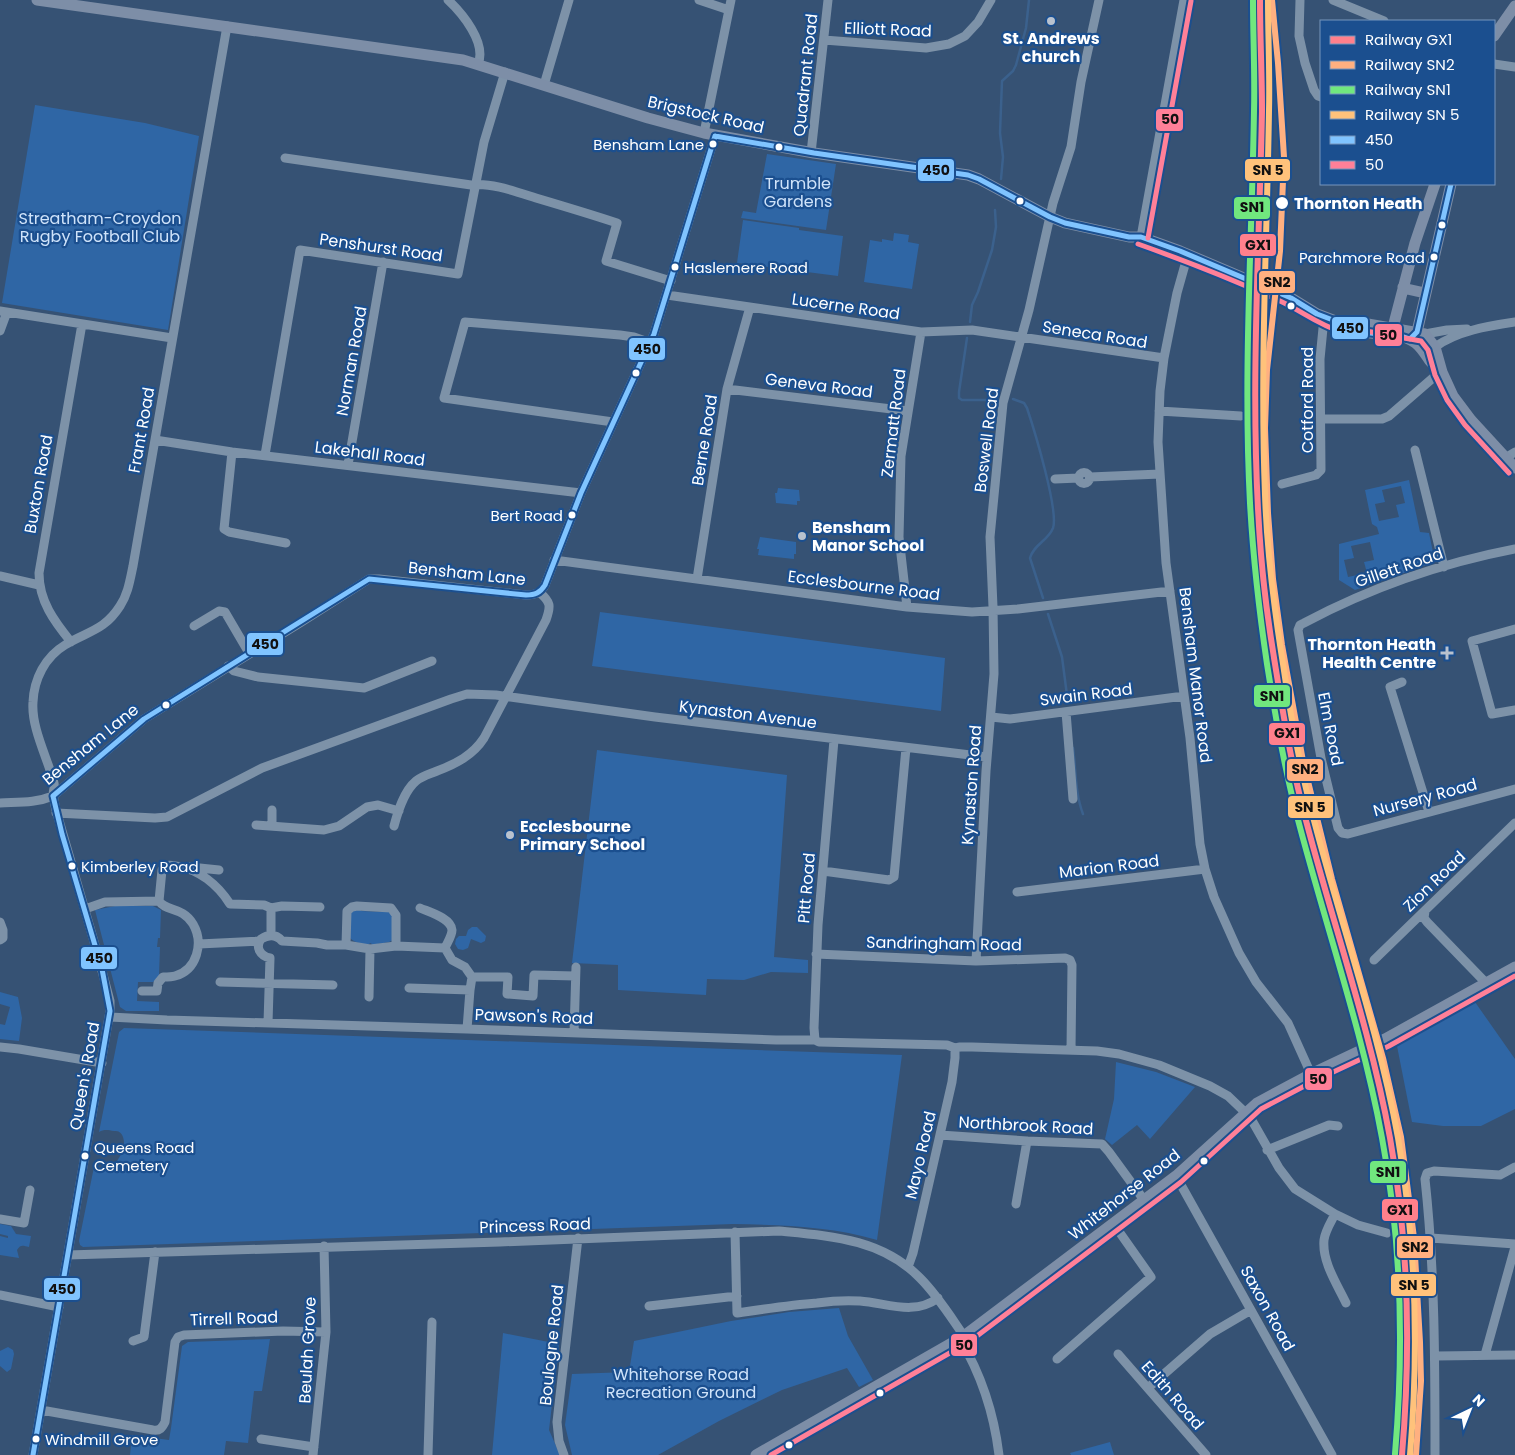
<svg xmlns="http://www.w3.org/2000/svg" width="1515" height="1455" font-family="Poppins,sans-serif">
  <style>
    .green { fill: #2f66a5; fill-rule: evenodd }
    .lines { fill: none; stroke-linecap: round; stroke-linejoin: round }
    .stream { stroke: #3b618d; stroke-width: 2.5 }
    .minor { stroke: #7d92a8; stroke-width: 9 }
    .major { stroke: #7d8ea7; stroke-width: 11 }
    .bus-1-casing { stroke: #1b4f8f; stroke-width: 9 }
    .bus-2-casing { stroke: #1b4f8f; stroke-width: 9 }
    .bus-1 { stroke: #80c4ff; stroke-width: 5 }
    .bus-2 { stroke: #ff8098; stroke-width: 5 }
    .rail-1-casing { stroke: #1b4f8f; stroke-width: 10 }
    .rail-2-casing { stroke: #1b4f8f; stroke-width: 10 }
    .rail-3-casing { stroke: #1b4f8f; stroke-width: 10 }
    .rail-4-casing { stroke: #1b4f8f; stroke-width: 10 }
    .rail-1 { stroke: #ff808c; stroke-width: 6 }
    .rail-2 { stroke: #ffb080; stroke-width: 6 }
    .rail-3 { stroke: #71e77e; stroke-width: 6 }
    .rail-4 { stroke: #ffc27b; stroke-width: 6 }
    .poi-dot { fill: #b9c2ce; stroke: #1b4f8f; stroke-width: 2 }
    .bus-dot { fill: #fff; stroke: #1b4f8f; stroke-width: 2 }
    .labels { text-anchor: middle; stroke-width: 4.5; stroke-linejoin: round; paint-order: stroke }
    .bus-label { font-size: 15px; fill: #fff; stroke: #1b4f8f; text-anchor: start }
    .street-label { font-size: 16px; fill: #fff; stroke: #1b4f8f }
    .poi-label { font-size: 16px; font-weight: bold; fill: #fff; stroke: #1b4f8f; text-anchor: start }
    .park-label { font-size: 16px; fill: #cfe3fa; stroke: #1b4f8f }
    .stop-label { font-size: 16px; font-weight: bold; fill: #fff; stroke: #1b4f8f; text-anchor: start }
    .line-badge { stroke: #1b4f8f; stroke-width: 2 }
    .pale-badge-label { font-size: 14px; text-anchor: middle; font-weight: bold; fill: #111 }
  </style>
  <rect width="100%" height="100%" fill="#365274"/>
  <!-- green -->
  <path class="green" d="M35,105l110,18 54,13 -31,194 -166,-27z
    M767,154l69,10 -10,66 -85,-12 2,-7 13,2z
    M743,220l56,8v2l44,6 -5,40 -101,-13z
    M894,233l15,2 -1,7 11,2 -7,45 -48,-7 6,-42 12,2v-3l11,2z
    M1409,480l11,52 9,1 6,29 -80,28 -16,-10v-36l40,-10 -2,-7 -5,-3 -7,-34zM1401,486l4,17 -9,2 3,12 -20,4 -4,-17 10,-2 -3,-12zM1370,542l4,18 -10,2 3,11 -19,4 -4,-17 10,-2 -3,-12z
    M778,488l21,2 1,11h-3v4l-21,-2 -1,-10h2z
    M760,537l36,5v12h-2v5l-36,-4 1,-6h-2z
    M600,612l345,46 -4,53 -349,-45z
    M597,750l190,25 -13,182 34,3v13l-37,-1 -27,8 -37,-1 -1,16 -88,-5v-25l-46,-2z
    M115,906h38l8,4 -1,28h-2l-1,9h3l-1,29 -6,6h-15l-1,19 22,1v9h-33l-6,-4 -25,-97z
    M361,909v2l22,1 3,-3 7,5v26l-4,2 -17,3 -1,-2c-5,3 -17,0 -22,-6l1,-26z
    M472,927h5l9,9 -1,5 -4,2 -10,-4 -3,9 -5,2 -5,-1 -3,-5 1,-5 3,-3h7l2,-6z
    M0,992l18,5 4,21 -3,23 -19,-2v-15l5,1 5,-18 -10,-3z
    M1469,1001l6,1 40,57v50l-34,17h-38l-31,-4 -15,-76z
    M124,1028l778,27 -25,185c-47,-14 -96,-15 -144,-16l-650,23 -3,-2 -1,-4 15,-74 17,2c7,-9 16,-20 12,-32 -2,-5 -4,-6 -9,-6 -6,-1 -10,-2 -15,1l20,-100z
    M1116,1062l40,10 39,15 -45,52 -13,-14 -25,20 -7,-6 9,-40z
    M0,1224l11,2 5,8 15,2 -2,11c-6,-1 -8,-3 -12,3l2,8 -19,-3v-19l8,2v-2l-8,-2z
    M839,1308l9,28 25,44 -14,7 -12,-19 -65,22 -63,31 -61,34h-86l-7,-30 7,-51 57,-2 5,-31 97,-20 58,-9z
    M503,1333l56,11 -10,86 11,25h-68z
    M270,1339l-8,52h-8l-6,52 -22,-2 -2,14h-94l2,-20 37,5 2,-12 11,-82 6,-4z
    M8,1347l5,3 1,4 -3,15 -4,3 -7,-6v-15z
    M1110,1442l4,13h-43l-1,-2z"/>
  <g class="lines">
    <!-- stream -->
    <path class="stream" d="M1001,179l2,-22 -3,-24 2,-52 11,-10 3,-6 10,-37 3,-28
      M970,322l2,-17 6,-13 14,-42 4,-23 -1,-17
      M967,338l-8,54v6l3,2h33
      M1013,399l11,4 3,5c7,21 32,103 26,120 -5,13 -19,16 -23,30l13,40
      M1048,614l14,43 6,46
      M1073,748c3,22 2,45 10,66"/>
    <!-- minor -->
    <path class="minor" d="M448,0c14,13 39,43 30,64
      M699,0l30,10
      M1300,0l-1,36 6,27 9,27 4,6 3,1
      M1333,0l51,21
      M824,40l102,8 23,-4 16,-8 13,-14 13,-22
      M1494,64l21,3
      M544,85l25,-85
      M704,133l27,-133
      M811,153l17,-153
      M285,158l186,27c19,-3 46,7 65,13 27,8 54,16 81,25l-11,38 65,20
      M1141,237l43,-237
      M1188,254l-11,39 -13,65 -4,33 -2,51 8,121 24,175 10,106 5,25 9,28 25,56 17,29 32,41 23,51
      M667,295l254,37 51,-2 192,28
      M0,311l172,27
      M0,331l7,-19
      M1425,334l22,-4 20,-1
      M1435,347c22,-16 53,-21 80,-25
      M727,389l181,22
      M1159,411l82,5
      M1321,419h61l7,-3 45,-39 8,-5
      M613,422l-169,-24 21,-76 155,13 14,2 17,6
      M155,440l77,12 349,41
      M1415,450l29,117
      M232,452l-8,77 5,3 57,11
      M265,455l35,-205 158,24 26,-132 21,-70
      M1505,458l10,-6
      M348,465l35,-203
      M1078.5 478a5.5 5.5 0 1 1 11 0a5.5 5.5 0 1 1-11 0Z
      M1090,477l70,-3
      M1055,479l24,-1
      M1282,484l34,-9 5,-5 -1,-111 4,-41
      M1515,549c-73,14 -145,39 -211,74l-4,2 -2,5 23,128 17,70 4,5 6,1 167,-45
      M554,560l353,47 65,5 46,-3 152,-18
      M0,576l39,9
      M697,579l30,-190 23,-82
      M907,607l-8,-70 2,-81 20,-124
      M194,626l25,-15 6,1 24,41
      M1515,629l-43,12 20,73 23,-4
      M71,642c-17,-21 -32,-41 -32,-69l43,-249
      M228,666l6,5 24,6 106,11 68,-27
      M1402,682l-12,5 39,125
      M1066,712l7,87
      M991,717l19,2 174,-23
      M0,803c19,-1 36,0 53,-7l91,-77 156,-96 69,-44h10l147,16c9,0 15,-2 19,-10l36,-92 73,-159 61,-198
      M272,810v15
      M56,813l99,5 12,-1 95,-49 189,-69 16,-5 29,1 159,22 332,40
      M256,825l68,5 15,-4 28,-19 11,-2 21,6
      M394,826c4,-15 10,-35 22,-45 6,-5 14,-7 21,-10 19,-7 36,-16 47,-33l62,-118c5,-14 5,-18 -7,-28
      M190,867l29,3
      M823,871l66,9 5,-3 12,-129
      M1017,892l188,-23
      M159,901l3,-31c4,-6 8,-5 14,-4 23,3 42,19 54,38l34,1 7,3 11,-2 38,1
      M420,908c9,4 31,10 32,22 0,6 -5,13 -7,18
      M85,909l20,-7 54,-1
      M1425,911l-1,7 3,4 59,61
      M0,922l3,8v8l-3,2
      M271,935v-27
      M199,944l60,-3
      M396,946v-31l-5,-7 -34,-2 -5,1 -5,4 -1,34 24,4 26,-3 49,2 7,12 13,7 7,10 -2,13 -3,39
      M816,954l160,7 89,-3 5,2 2,5 -1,85
      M1374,960l141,-137
      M976,961l10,-190 8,-97 -1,-67 -3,-70 13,-134 26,-93 24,-107 18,-56 10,-65 18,-82
      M472,977h36l-1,17 26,2 1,-21 41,1
      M220,982l113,3
      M409,988l61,2
      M142,991h15l1,-8 5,-6c4,0 9,0 12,-1 22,-6 29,-33 18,-52 -11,-18 -27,-12 -34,-23
      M369,997l1,-48
      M110,1017l57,3 300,9 309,11h39l4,2 128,3 8,3
      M268,1023l2,-65c-10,-2 -15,-11 -9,-19 8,-5 15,-5 21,2l35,2 10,2h19
      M574,1033l2,-66
      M815,1040l-1,-12 4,-103 16,-185
      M0,1047l19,2 83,14
      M955,1048l5,-1h12l125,4 22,3 40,11 51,21 18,10 22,21 29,51 16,21 40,25 23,11 29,8
      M940,1135l87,6 75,3 7,8 35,48
      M1267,1150l62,-25 9,1
      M1176,1176l156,279
      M1016,1204l11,-63
      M1335,1214c-4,8 -10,17 -11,26 -2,22 13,44 22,63
      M0,1219l24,4 6,-33
      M735,1232l2,81c27,-4 53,-8 80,-10 14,-2 28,-3 43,-2 27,2 54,15 78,-3
      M1431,1238l84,6
      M68,1255l432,-13 279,-11c52,5 103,8 141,47 18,18 30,38 44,58
      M908,1267l5,-14 39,-171 3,-24v-10
      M0,1295l59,12
      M649,1306l88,-10
      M960,1339c21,35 34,75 39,116
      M133,1341l11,-4 11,-85
      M1118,1354l88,101
      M1485,1355l30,-108
      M1436,1356l79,-1
      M1057,1359l94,-82 -38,-54
      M1148,1388l62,-54 41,-24
      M41,1410l112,20c7,1 9,-2 12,-8l10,-80 3,-5 6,-2 99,-4 43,1
      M261,1439l53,8
      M33,1455l77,-444v-10l-13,-49 -41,-142c-1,-5 -2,-10 -3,-15 0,-4 2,-8 1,-12 -6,-24 -23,-55 -21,-81 1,-23 12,-45 32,-57 23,-14 39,-14 55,-39 8,-12 10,-26 13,-40l94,-540
      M313,1455l13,-123 -2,-86
      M428,1455l4,-133
      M564,1455l-5,-14 -2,-19 21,-184
      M1435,1455c0,-92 0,-184 -10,-276l2,-6 7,-2 66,4 15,-8"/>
    <!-- major -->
    <path class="major" d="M37,0l426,60 185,58 56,15 110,20 154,22 11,4 71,38 15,6 64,14h12l39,14 111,47 26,16 29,11 8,6 50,6c15,6 17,11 26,24 3,4 8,7 12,11
      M1494,36l21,-30
      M1403,287l4,2 18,4
      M1346,325l16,-2 63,11 10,13 7,25 11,24 18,24 44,48
      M1391,335l24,-92 20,-59
      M1412,336l5,-4 34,-148
      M756,1455l208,-119 212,-160 81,-73 54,-29 74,-35 130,-72"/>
    <defs>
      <path id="bus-1" d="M715,136l99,17 154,22 11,4 71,38 15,6 64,14h12l39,14 111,47 26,16 29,11 8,6 50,6 6,2 7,-7 34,-148
        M53,796l91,-77 225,-140 157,16c9,0 14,-2 19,-10l36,-92 73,-159 61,-198
        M33,1455l77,-444 -8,-42 -40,-135 -9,-38"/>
      <path id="bus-2" d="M1148,238l43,-237
        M1138,244c48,17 96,36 142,57 22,10 38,24 62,31 7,2 15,-2 22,-1 19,2 38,7 57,10l7,9 7,25 12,25 18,25 44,48
        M771,1455l198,-113 212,-160 80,-73 53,-28 75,-35 126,-70"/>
    </defs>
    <!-- bus-1 casing -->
    <use href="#bus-1" class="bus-1-casing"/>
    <!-- bus-2 casing -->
    <use href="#bus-2" class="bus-2-casing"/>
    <!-- bus-1 -->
    <use href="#bus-1" class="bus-1"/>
    <!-- bus-2 -->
    <use href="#bus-2" class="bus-2"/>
    <defs>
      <path id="rail-1" d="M1260,0c0,37 2,74 2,111 -3,147 -13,296 -1,443 3,37 8,74 14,110 8,49 16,98 28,145 28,110 67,218 87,329 19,105 21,211 12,317"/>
      <path id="rail-2" d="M1272,0l6,63 6,94 -4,94 -13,119 -2,58 3,85 5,66 9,66 21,116 29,118 51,179 18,79 13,101 6,104 1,39 -5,74"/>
      <path id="rail-3" d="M1253,0c0,37 2,74 1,111 -2,130 -11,261 -4,392 3,54 9,107 17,161 8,51 17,102 30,152 28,108 65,213 85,322 20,105 22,210 13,316"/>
      <path id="rail-4" d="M1268,0c0,37 2,74 1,111 -2,128 -9,256 -4,384 2,57 9,113 18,169 7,49 16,98 28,145 28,110 67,218 87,329 18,105 21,211 12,317"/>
    </defs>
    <!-- rail-1 casing -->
    <use href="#rail-1" class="rail-1-casing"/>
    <!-- rail-2 casing -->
    <use href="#rail-2" class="rail-2-casing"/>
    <!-- rail-3 casing -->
    <use href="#rail-3" class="rail-3-casing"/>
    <!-- rail-4 casing -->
    <use href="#rail-4" class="rail-4-casing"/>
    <!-- rail-1 -->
    <use href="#rail-1" class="rail-1"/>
    <!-- rail-2 -->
    <use href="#rail-2" class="rail-2"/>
    <!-- rail-3 -->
    <use href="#rail-3" class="rail-3"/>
    <!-- rail-4 -->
    <use href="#rail-4" class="rail-4"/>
  </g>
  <!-- markers -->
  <g class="poi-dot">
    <circle cx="1051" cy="21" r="5"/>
    <circle cx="802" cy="536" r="5"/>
    <path d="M1444.5 645.5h5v5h5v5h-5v5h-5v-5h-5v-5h5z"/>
    <circle cx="510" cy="835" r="5"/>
  </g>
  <g class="bus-dot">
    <circle cx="713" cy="144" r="4.5"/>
    <circle cx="779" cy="147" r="4.5"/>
    <circle cx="1020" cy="201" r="4.5"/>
    <circle cx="1282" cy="203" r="7"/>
    <circle cx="1442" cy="225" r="4.5"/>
    <circle cx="1434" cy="257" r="4.5"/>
    <circle cx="675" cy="267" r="4.5"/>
    <circle cx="1291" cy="306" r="4.5"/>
    <circle cx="636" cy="373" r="4.5"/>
    <circle cx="572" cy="515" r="4.5"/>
    <circle cx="166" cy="705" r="4.5"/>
    <circle cx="72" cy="866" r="4.5"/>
    <circle cx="85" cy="1156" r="4.5"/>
    <circle cx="1204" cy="1161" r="4.5"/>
    <circle cx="880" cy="1393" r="4.5"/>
    <circle cx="36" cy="1439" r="4.5"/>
    <circle cx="789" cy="1445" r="4.5"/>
  </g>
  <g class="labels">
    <!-- bus labels -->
    <g class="bus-label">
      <text x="704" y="150" text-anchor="end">Bensham Lane</text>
      <text x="1425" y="263" text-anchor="end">Parchmore Road</text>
      <text x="684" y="273">Haslemere Road</text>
      <text x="563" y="521" text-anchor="end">Bert Road</text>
      <text x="81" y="872">Kimberley Road</text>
      <text x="94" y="1153">Queens Road<tspan x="94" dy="18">Cemetery</tspan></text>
      <text x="45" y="1445">Windmill Grove</text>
    </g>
    <!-- street labels -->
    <g class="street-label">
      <text transform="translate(888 29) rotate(2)" y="6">Elliott Road</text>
      <text transform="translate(805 75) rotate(-84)" y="6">Quadrant Road</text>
      <text transform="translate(706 114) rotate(13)" y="6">Brigstock Road</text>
      <text transform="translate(381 247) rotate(8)" y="6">Penshurst Road</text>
      <text transform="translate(846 306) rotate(8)" y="6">Lucerne Road</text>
      <text transform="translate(1095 334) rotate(9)" y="6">Seneca Road</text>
      <text transform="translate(351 361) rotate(-80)" y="6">Norman Road</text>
      <text transform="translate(819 385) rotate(7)" y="6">Geneva Road</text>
      <text transform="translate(1307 400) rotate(-90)" y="6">Cotford Road</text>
      <text transform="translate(893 423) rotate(-83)" y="6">Zermatt Road</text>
      <text transform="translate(141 430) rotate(-80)" y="6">Frant Road</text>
      <text transform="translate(704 440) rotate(-81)" y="6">Berne Road</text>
      <text transform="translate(986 440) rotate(-83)" y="6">Boswell Road</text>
      <text transform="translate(370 453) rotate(7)" y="6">Lakehall Road</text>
      <text transform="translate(38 484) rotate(-80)" y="6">Buxton Road</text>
      <text transform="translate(1399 567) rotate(-19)" y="6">Gillett Road</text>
      <text transform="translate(467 573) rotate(6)" y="6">Bensham Lane</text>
      <text transform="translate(864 585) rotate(7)" y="6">Ecclesbourne Road</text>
      <text transform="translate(1196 675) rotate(83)" y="6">Bensham Manor Road</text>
      <text transform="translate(1086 694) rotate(-7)" y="6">Swain Road</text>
      <text transform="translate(748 714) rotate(7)" y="6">Kynaston Avenue</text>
      <text transform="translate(1331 729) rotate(79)" y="6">Elm Road</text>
      <text transform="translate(90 744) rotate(-39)" y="6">Bensham Lane</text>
      <text transform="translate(971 785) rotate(-86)" y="6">Kynaston Road</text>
      <text transform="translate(1425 797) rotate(-15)" y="6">Nursery Road</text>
      <text transform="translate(1109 866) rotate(-7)" y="6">Marion Road</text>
      <text transform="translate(1434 881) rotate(-44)" y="6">Zion Road</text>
      <text transform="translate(806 888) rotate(-85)" y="6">Pitt Road</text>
      <text transform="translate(944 943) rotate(1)" y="6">Sandringham Road</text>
      <text transform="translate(534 1016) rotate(2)" y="6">Pawson's Road</text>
      <text transform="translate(84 1076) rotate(-80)" y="6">Queen's Road</text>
      <text transform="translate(1026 1125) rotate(3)" y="6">Northbrook Road</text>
      <text transform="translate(920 1155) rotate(-77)" y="6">Mayo Road</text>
      <text transform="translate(1124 1194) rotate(-38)" y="6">Whitehorse Road</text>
      <text transform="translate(535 1225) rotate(-2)" y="6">Princess Road</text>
      <text transform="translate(1268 1308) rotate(61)" y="6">Saxon Road</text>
      <text transform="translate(234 1318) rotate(-2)" y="6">Tirrell Road</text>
      <text transform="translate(551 1345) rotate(-84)" y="6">Boulogne Road</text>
      <text transform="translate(307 1350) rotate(-87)" y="6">Beulah Grove</text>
      <text transform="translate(1173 1395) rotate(49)" y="6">Edith Road</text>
    </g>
    <!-- poi labels -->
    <g class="poi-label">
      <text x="1051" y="44" text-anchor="middle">St. Andrews<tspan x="1051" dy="18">church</tspan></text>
      <text x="812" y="533">Bensham<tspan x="812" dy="18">Manor School</tspan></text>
      <text x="1436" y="650" text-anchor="end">Thornton Heath<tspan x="1436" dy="18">Health Centre</tspan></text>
      <text x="520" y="832">Ecclesbourne<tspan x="520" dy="18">Primary School</tspan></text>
    </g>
    <!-- park labels -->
    <g class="park-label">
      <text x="798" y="189">Trumble<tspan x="798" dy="18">Gardens</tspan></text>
      <text x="100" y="224">Streatham-Croydon<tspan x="100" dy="18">Rugby Football Club</tspan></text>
      <text x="681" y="1380">Whitehorse Road<tspan x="681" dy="18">Recreation Ground</tspan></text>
    </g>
    <!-- stop labels -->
    <g class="stop-label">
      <text x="1294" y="209">Thornton Heath</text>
    </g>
  </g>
  <g class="line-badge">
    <rect x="1155" y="108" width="29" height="24" rx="5" fill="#ff8098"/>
    <rect x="1244" y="158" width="47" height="24" rx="5" fill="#ffc27b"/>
    <rect x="917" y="158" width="38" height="24" rx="5" fill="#80c4ff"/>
    <rect x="1233" y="196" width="38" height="24" rx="5" fill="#71e77e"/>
    <rect x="1239" y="233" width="38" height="24" rx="5" fill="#ff808c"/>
    <rect x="1258" y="270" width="38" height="24" rx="5" fill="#ffb080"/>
    <rect x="1331" y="316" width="38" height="24" rx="5" fill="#80c4ff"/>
    <rect x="1374" y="323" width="29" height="24" rx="5" fill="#ff8098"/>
    <rect x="628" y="337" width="38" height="24" rx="5" fill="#80c4ff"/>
    <rect x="246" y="632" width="38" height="24" rx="5" fill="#80c4ff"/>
    <rect x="1253" y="684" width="38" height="24" rx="5" fill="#71e77e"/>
    <rect x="1268" y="722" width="38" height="24" rx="5" fill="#ff808c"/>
    <rect x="1286" y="758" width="38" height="24" rx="5" fill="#ffb080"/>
    <rect x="1287" y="795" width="47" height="24" rx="5" fill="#ffc27b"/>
    <rect x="80" y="946" width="38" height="24" rx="5" fill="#80c4ff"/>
    <rect x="1304" y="1067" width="29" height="24" rx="5" fill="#ff8098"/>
    <rect x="1369" y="1160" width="38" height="24" rx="5" fill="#71e77e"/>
    <rect x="1381" y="1198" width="38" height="24" rx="5" fill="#ff808c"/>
    <rect x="1396" y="1235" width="38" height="24" rx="5" fill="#ffb080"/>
    <rect x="1390" y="1273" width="47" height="24" rx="5" fill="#ffc27b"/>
    <rect x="43" y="1277" width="38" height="24" rx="5" fill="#80c4ff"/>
    <rect x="950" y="1333" width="28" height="24" rx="5" fill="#ff8098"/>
  </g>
  <g class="pale-badge-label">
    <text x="1170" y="124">50</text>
    <text x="1268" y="175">SN 5</text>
    <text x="936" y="175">450</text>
    <text x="1252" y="212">SN1</text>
    <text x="1258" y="250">GX1</text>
    <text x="1277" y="287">SN2</text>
    <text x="1350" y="333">450</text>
    <text x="1388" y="340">50</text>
    <text x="647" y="354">450</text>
    <text x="265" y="649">450</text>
    <text x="1272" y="701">SN1</text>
    <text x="1287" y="738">GX1</text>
    <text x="1305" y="774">SN2</text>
    <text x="1310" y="812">SN 5</text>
    <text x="99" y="963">450</text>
    <text x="1318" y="1084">50</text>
    <text x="1388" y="1177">SN1</text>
    <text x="1400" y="1215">GX1</text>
    <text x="1415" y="1252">SN2</text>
    <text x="1414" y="1290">SN 5</text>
    <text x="62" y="1294">450</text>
    <text x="964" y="1350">50</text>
  </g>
  <!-- legend -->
  <rect x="1320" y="20" width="175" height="165" fill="#1b4f8f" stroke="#7695bc"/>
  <rect x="1330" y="36" width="25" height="8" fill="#ff808c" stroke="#7695bc"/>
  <text x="1365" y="45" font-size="15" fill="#ffffff">Railway GX1</text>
  <rect x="1330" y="61" width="25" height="8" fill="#ffb080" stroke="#7695bc"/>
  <text x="1365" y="70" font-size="15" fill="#ffffff">Railway SN2</text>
  <rect x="1330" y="86" width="25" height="8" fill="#71e77e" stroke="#7695bc"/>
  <text x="1365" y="95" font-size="15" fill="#ffffff">Railway SN1</text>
  <rect x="1330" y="111" width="25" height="8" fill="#ffc27b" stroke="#7695bc"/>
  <text x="1365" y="120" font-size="15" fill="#ffffff">Railway SN 5</text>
  <rect x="1330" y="136" width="25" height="8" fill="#80c4ff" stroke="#7695bc"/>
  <text x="1365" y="145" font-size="15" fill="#ffffff">450</text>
  <rect x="1330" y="161" width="25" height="8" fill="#ff8098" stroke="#7695bc"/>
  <text x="1365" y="170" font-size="15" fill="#ffffff">50</text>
  <!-- north arrow -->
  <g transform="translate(1470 1410) rotate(43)" stroke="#1b4f8f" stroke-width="4" paint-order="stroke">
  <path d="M0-4L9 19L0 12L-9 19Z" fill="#ffffff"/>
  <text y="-8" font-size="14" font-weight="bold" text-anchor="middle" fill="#ffffff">N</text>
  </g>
</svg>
